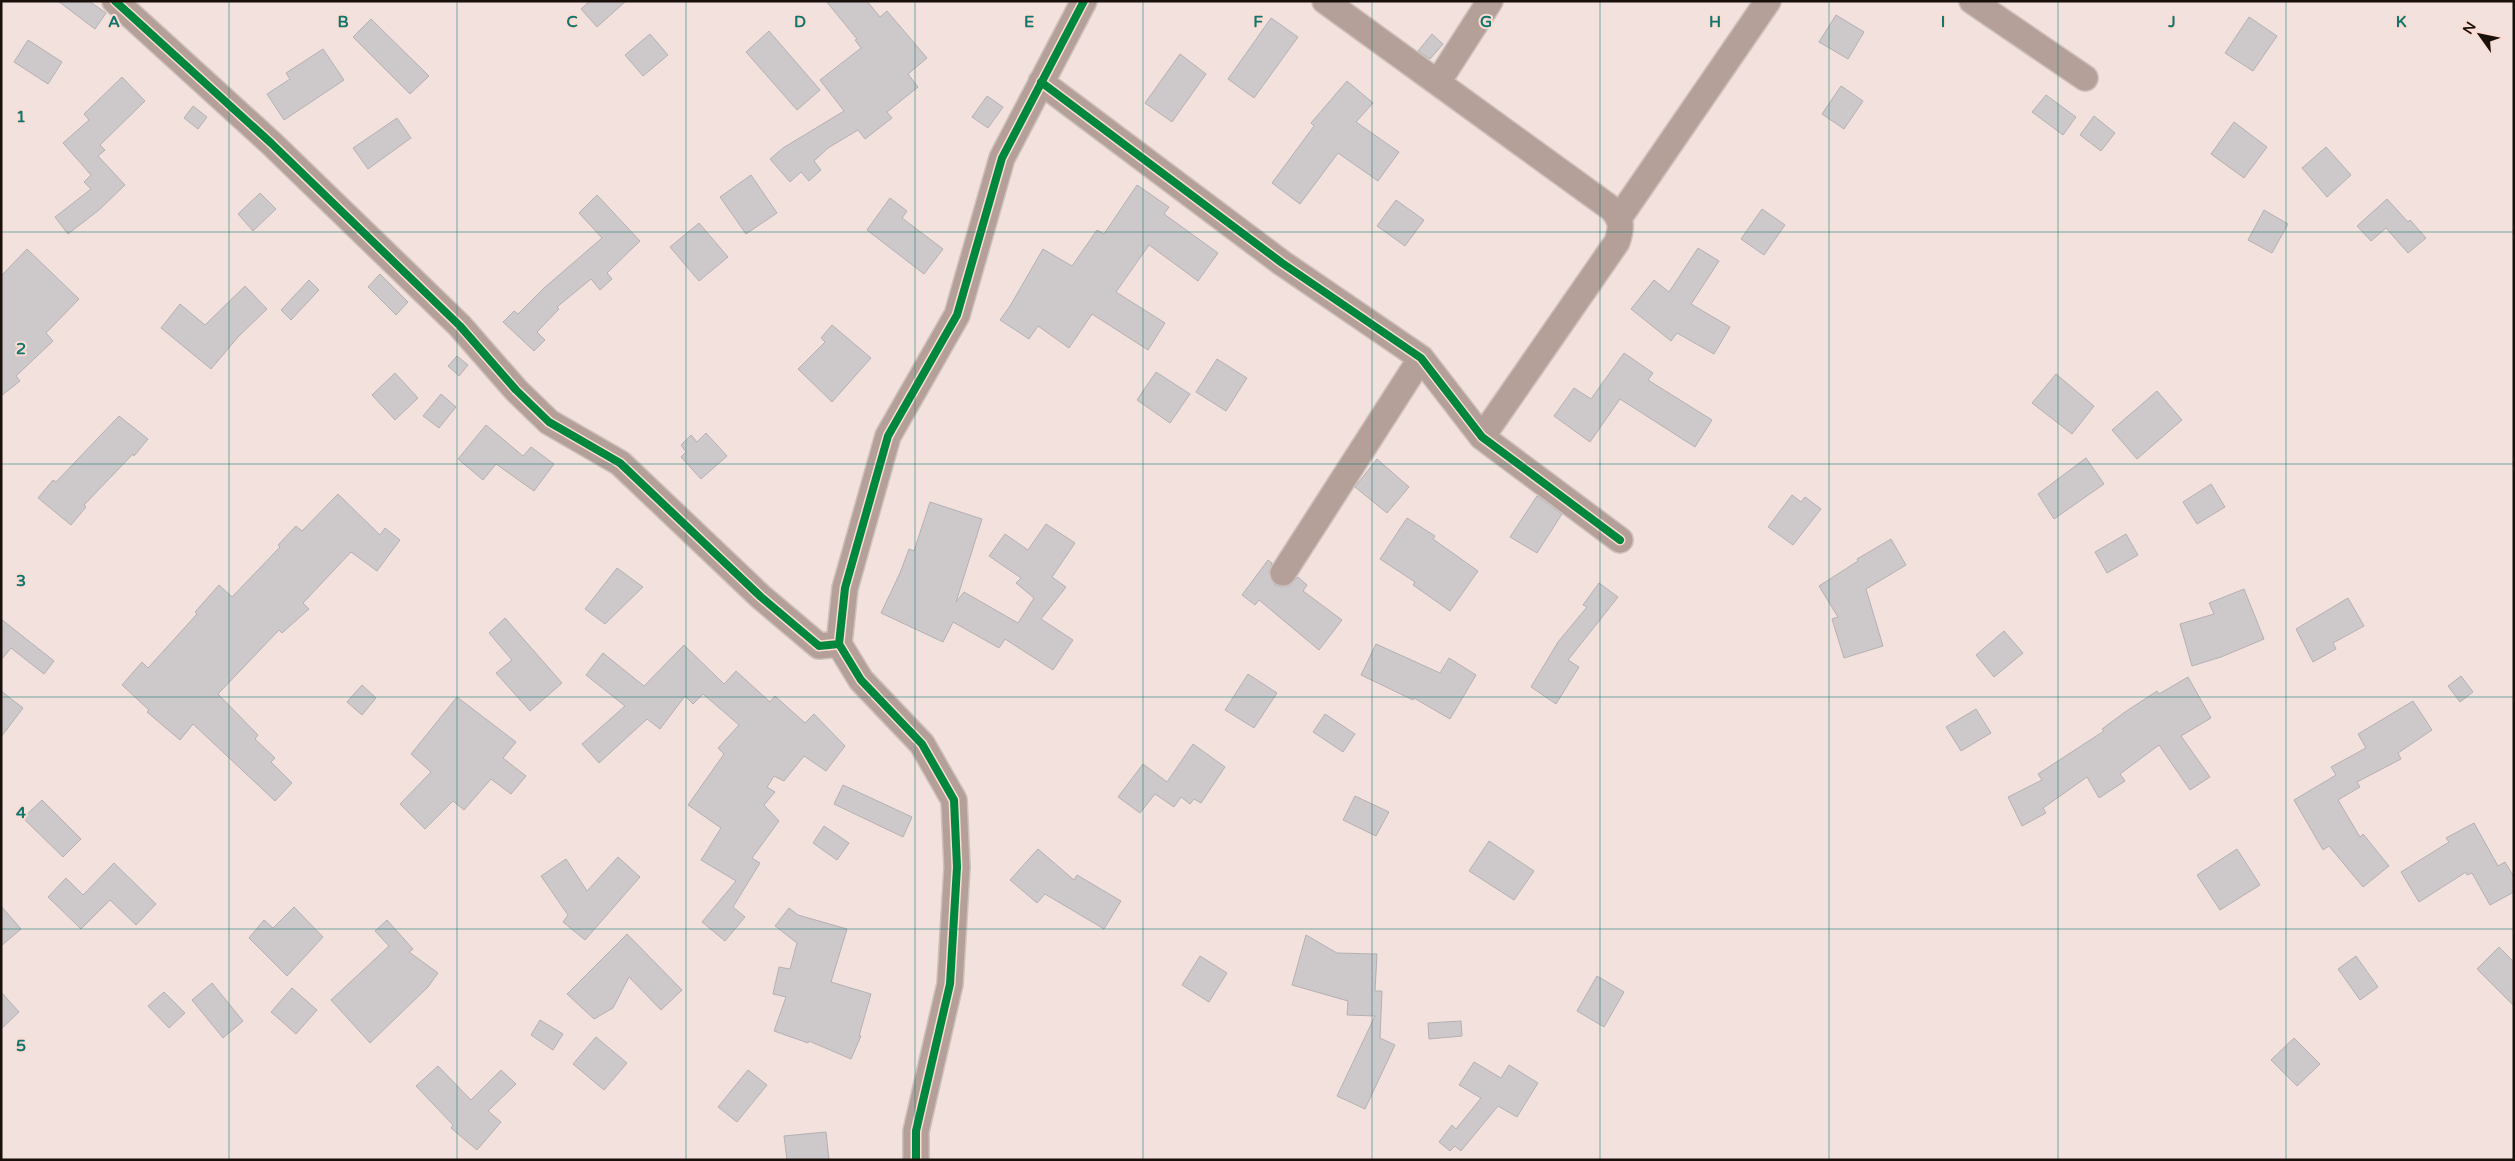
<svg xmlns="http://www.w3.org/2000/svg" width="2515" height="1161" font-family="'Varela Round',sans-serif">
  <style>
    .building { fill: #cdc8ca; stroke: #b5b1b3 }
    .lines { fill: none; stroke-linecap: round; stroke-linejoin: round }
    .minor-casing { stroke: #cec0bc; stroke-width: 28 }
    .minor { stroke: #b4a099; stroke-width: 25 }
    .cycleway-casing { stroke: #fcdcd2; stroke-width: 11 }
    .cycleway { stroke: #00873e; stroke-width: 8 }
    .grid { fill: none; stroke: #0f766e; stroke-width: 1; stroke-opacity: 0.55 }
    .grid-label { font-size: 16px; text-anchor: middle; font-weight: bold; fill: #0f766e; stroke: #fcdcd2; stroke-width: 4; stroke-linejoin: round; paint-order: stroke }
  </style>
  <rect width="100%" height="100%" fill="#f2e1dc"/>
  <!-- building -->
  <path class="building" d="M58,1h31l17,12 -11,16z
    M590,1h36l-29,26 -16,-18z
    M826,1h41l13,16 7,-6 40,47 -19,16 10,13 -31,25 5,6 -27,21 -7,-9 -30,18 -14,13 7,9 -12,11 -8,-9 -11,10 -20,-23 13,-11 61,-37 -24,-31 41,-32 -6,-8 2,-1z
    M1836,15l28,17 -16,27 -29,-17z
    M2249,17l28,19 -24,35 -28,-18z
    M1271,18l27,19 -44,61 -26,-19z
    M371,19l58,57 -19,18 -57,-57z
    M769,31l51,59 -23,20 -51,-58z
    M650,34l18,21 -25,21 -18,-21z
    M1432,34l11,10 -13,15 -12,-8z
    M28,40l34,22 -14,22 -34,-22z
    M323,49l21,31 -60,40 -17,-26 23,-15 -4,-6z
    M1180,54l26,20 -34,48 -27,-19z
    M122,77l23,24 -45,44 5,5 -7,6 27,29 -26,25 -31,24 -13,-17 36,-28 -7,-7 7,-7 -28,-32 26,-23 -5,-6z
    M1347,81l26,22 -17,19 43,30 -21,29 -40,-28 -38,51 -28,-21 42,-57 -3,-3z
    M1841,86l22,15 -19,28 -22,-15z
    M2046,95l30,22 -13,18 -31,-23z
    M987,96l16,11 -15,21 -16,-11z
    M193,106l14,11 -9,12 -14,-11z
    M2094,116l21,17 -14,18 -21,-16z
    M397,118l14,20 -43,31 -15,-21z
    M2234,122l33,25 -23,31 -33,-24z
    M2326,147l25,28 -24,22 -25,-29z
    M751,175l26,38 -31,21 -26,-37z
    M1137,185l32,22 -5,7 54,39 -20,28 -49,-36 -33,47 49,31 -17,27 -56,-36 -23,34 -31,-22 -9,13 -29,-19 10,-14 33,-57 29,17 25,-36 7,4z
    M260,193l16,16 -23,22 -15,-17z
    M597,195l43,46 -33,32 5,6 -12,11 -9,-11 -34,28 2,2 -22,23 8,8 -11,11 -31,-29 11,-11 4,3 26,-26 58,-50 -23,-25z
    M890,198l17,13 -5,7 41,31 -19,25 -57,-44z
    M2387,199l21,23 2,-2 16,18 -18,15 -22,-25 -15,13 -14,-15z
    M1396,200l28,20 -19,26 -28,-20z
    M1762,209l23,16 -21,30 -23,-16z
    M2264,210l24,14 -16,29 -24,-13z
    M699,223l29,34 -29,24 -29,-34z
    M1698,248l21,13 -28,43 39,23 -16,27 -37,-21 -6,8 -40,-32 23,-29 15,12z
    M27,249l52,50 -33,34 7,8 -37,35 4,5 -19,15v-120z
    M380,274l28,28 -12,13 -28,-28z
    M309,280l10,10 -28,30 -10,-10z
    M245,286l22,23 -29,28 -27,32 -50,-41 19,-24 25,21z
    M832,325l39,33 -39,44 -34,-33 27,-27 -4,-4z
    M1624,353l29,20 -5,7 64,40 -17,27 -75,-48 -30,43 -36,-26 20,-28 17,11z
    M457,356l11,9 -9,11 -11,-10z
    M1217,359l30,19 -21,33 -30,-19z
    M1156,372l34,22 -20,29 -33,-23z
    M395,373l23,25 -23,22 -23,-25z
    M2056,374l38,32 -22,28 -40,-31z
    M2157,391l25,29 -45,39 -25,-29z
    M441,394l15,13 -17,21 -16,-12z
    M119,416l29,23 -14,17 -1,-2 -49,51 2,2 -15,18 -33,-27 15,-18 3,2z
    M486,425l37,31 8,-9 23,17 -20,27 -38,-27 -13,16 -25,-21z
    M706,433l21,23 -26,23 -20,-22 5,-5 -5,-7 10,-10 6,7z
    M2086,458l18,26 -50,35 -16,-25z
    M1377,459l32,28 -22,26 -32,-26z
    M2211,484l14,23 -28,17 -14,-22z
    M338,494l42,41 5,-7 15,12 -23,31 -26,-19 -48,51 6,6 -27,24 -3,-3 -61,64 40,41 -3,4 20,19 -4,4 21,21 -17,18 -82,-77 -13,16 -33,-28 2,-2 -27,-25 20,-23 6,6 49,-54 -2,-2 24,-27 13,12 48,-50 -2,-2 18,-19 6,5z
    M1792,495l9,7 4,-5 16,12 -28,36 -25,-18z
    M1537,496l25,18 -25,39 -27,-16z
    M930,502l52,17 -26,83 8,-10 54,31 16,-25 -18,-15 5,-5 -32,-22 16,-22 23,16 18,-26 29,19 -23,34 14,10 -25,32 32,21 -20,30 -48,-31 -6,9 -46,-26 -10,20 -62,-29 19,-40 9,-24 5,2z
    M1407,518l28,18 -2,3 45,32 -28,40 -37,-26 2,-3 -35,-23z
    M2126,534l12,21 -31,18 -12,-21z
    M1891,539l15,26 -40,24 17,57 -39,12 -12,-39 6,-2 -19,-31 39,-25 -1,-2z
    M1268,560l4,3 -3,10 6,12 7,2 7,-1 9,-9 9,8 -4,6 39,29 -23,30 -60,-50 -4,5 -13,-10z
    M617,568l26,19 -38,37 -20,-15z
    M1599,583l19,14 -50,63 11,7 -23,37 -25,-17 27,-45 29,-35 -4,-2z
    M2244,589l20,50 -43,18 -29,9 -12,-42 34,-10 -5,-11z
    M2348,598l16,28 -31,17 3,6 -23,13 -17,-33z
    M505,618l57,65 -32,28 -34,-38 16,-13 -23,-27z
    M1,619l53,42 -10,13 -33,-26 -10,12z
    M2004,631l19,22 -29,24 -18,-22z
    M1376,644l64,29 9,-15 27,17 -26,44 -36,-21 -1,2 -52,-25z
    M684,645l40,39 12,-13 34,31 5,-6 30,27 9,-9 31,32 -19,25 -22,-15 -20,25 -10,-5 -7,11 8,5 -11,13 15,16 -27,37 8,5 -27,44 12,10 -20,24 -23,-19 34,-41 -35,-21 20,-32 -33,-23 36,-51 -6,-6 21,-23 -36,-31 -10,10 -8,-8 -25,33 -13,-10 -48,44 -17,-19 43,-38 -39,-31 17,-22 41,33z
    M1248,674l29,19 -23,35 -29,-18z
    M2461,676l12,16 -13,10 -12,-16z
    M2188,677l23,41 -30,18 29,41 -20,13 -31,-45 -39,29 5,7 -26,17 -12,-21 -44,31 3,5 -24,13 -14,-29 34,-17 -4,-6 66,-43 -2,-2 23,-17 32,-21 2,3z
    M362,685l14,13 -14,17 -15,-13z
    M1,691l22,17 -22,29z
    M457,697l59,45 -13,16 23,18 -15,18 -20,-15 -27,31 -11,-9 -28,28 -25,-25 31,-32 -20,-18z
    M2413,701l19,29 -34,23 3,6 -44,23 3,5 -22,13 22,37 3,-3 26,32 -26,21 -34,-41 -6,4 -29,-50 42,-25 -5,-8 35,-19 -8,-14z
    M1976,709l15,24 -30,18 -15,-24z
    M1325,714l30,20 -12,18 -30,-20z
    M1193,744l32,23 -24,36 -7,-4 -4,5 -9,-7 -7,10 -19,-13 -15,19 -22,-16 25,-33 24,18z
    M843,785l69,32 -9,20 -69,-33z
    M1355,796l34,16 -13,24 -33,-16z
    M42,800l39,39 -18,18 -40,-39z
    M2474,823l24,43 7,-4 9,15v15l-24,13 -18,-32 -5,2 -1,-3 -47,30 -18,-30 48,-30 -3,-4z
    M824,826l25,17 -12,17 -24,-17z
    M1489,841l45,30 -20,29 -45,-29z
    M1038,849l36,31 3,-5 44,26 -17,28 -59,-35 -8,9 -27,-23z
    M2237,849l23,36 -40,25 -23,-35z
    M618,857l22,20 -55,63 -22,-18 5,-7 -27,-39 25,-17 21,32z
    M114,863l42,41 -20,21 -26,-25 -29,29 -33,-32 18,-19 17,17z
    M1,906l20,23 -20,17z
    M294,907l29,30 -36,39 -38,-38 15,-18 9,8z
    M789,908l9,7 49,14 -16,53 40,12 -12,42h2l-10,23 -42,-18 -1,2 -34,-12 12,-34 -13,-3 6,-27 11,2 7,-26 -22,-17z
    M387,920l26,29 -4,3 29,21 -10,14 -58,56 -39,-43 58,-54 -14,-15z
    M627,934l55,56 -21,20 -32,-33 -16,31 -19,11 -27,-25z
    M1306,935l31,18 40,1 -2,37h7l-2,47 15,7 -30,64 -28,-13 38,-80 -28,-1 1,-14 -56,-16z
    M2499,947l15,15v44l-37,-37z
    M1200,956l27,17 -18,29 -27,-17z
    M2356,956l22,31 -18,13 -22,-31z
    M1597,976l27,16 -20,35 -27,-16z
    M212,983l31,38 -20,17 -31,-38z
    M292,988l25,22 -21,24 -25,-22z
    M1,992l18,20 -18,17z
    M164,992l21,21 -16,15 -21,-22z
    M540,1020l23,14 -10,16 -22,-15z
    M1461,1021l1,15 -33,3 -1,-16z
    M596,1037l31,26 -23,27 -31,-26z
    M2294,1038l26,26 -23,22 -26,-26z
    M1474,1062l27,16 8,-13 29,18 -21,34 -19,-11 -37,45 -6,-5 -5,5 -11,-9 13,-17 4,4 25,-31 -22,-13z
    M438,1066l33,34 30,-30 15,14 -28,27 13,11 -24,28 -26,-22 2,-3 -37,-39z
    M748,1070l19,15 -30,37 -19,-15z
    M826,1132l3,28h-42l-3,-24z"/>
  <g class="lines">
    <defs>
      <path id="minor" d="M115,1l156,142 189,183 56,64 33,32 71,41 141,134 58,49 20,-2
        M1325,1l287,208c10,12 10,18 5,33l-135,195
        M1972,1l113,77
        M1041,82l241,181 139,95 61,79 138,103
        M1438,82l52,-81
        M1619,218l149,-217
        M1283,573l138,-215
        M916,1160v-29l34,-147 7,-117 -3,-67 -32,-56 -61,-64 -22,-36 6,-56 43,-152 69,-121 45,-157 82,-157"/>
    </defs>
    <!-- minor casing -->
    <use href="#minor" class="minor-casing"/>
    <!-- minor -->
    <use href="#minor" class="minor"/>
    <defs>
      <path id="cycleway" d="M115,1l156,142 189,183 56,64 33,32 71,41 141,134 58,49 20,-2
        M1041,82l241,181 139,95 61,79 138,103
        M916,1160v-29l34,-147 7,-117 -3,-67 -32,-56 -61,-64 -22,-36 6,-56 43,-152 69,-121 45,-157 82,-157"/>
    </defs>
    <!-- cycleway casing -->
    <use href="#cycleway" class="cycleway-casing"/>
    <!-- cycleway -->
    <use href="#cycleway" class="cycleway"/>
  </g>
  <!-- grid -->
  <path class="grid" d="M229,1v1159M457,1v1159M686,1v1159M915,1v1159M1143,1v1159M1372,1v1159M1600,1v1159M1829,1v1159M2058,1v1159M2286,1v1159M1,232h2513M1,464h2513M1,697h2513M1,929h2513"/>
  <g class="grid-label">
    <text x="114" y="27">A</text>
    <text x="343" y="27">B</text>
    <text x="572" y="27">C</text>
    <text x="800" y="27">D</text>
    <text x="1029" y="27">E</text>
    <text x="1258" y="27">F</text>
    <text x="1486" y="27">G</text>
    <text x="1715" y="27">H</text>
    <text x="1943" y="27">I</text>
    <text x="2172" y="27">J</text>
    <text x="2401" y="27">K</text>
    <text x="21" y="122">1</text>
    <text x="21" y="354">2</text>
    <text x="21" y="586">3</text>
    <text x="21" y="818">4</text>
    <text x="21" y="1051">5</text>
  </g>
  <!-- border -->
  <rect width="2515" height="1161" fill="none" stroke="#190f0b" stroke-width="5"/>
  <!-- north arrow -->
  <g transform="translate(2480 35) rotate(303)" stroke="#fcdcd2" stroke-width="4" paint-order="stroke">
  <path d="M0-4L9 19L0 12L-9 19Z" fill="#190f0b"/>
  <text y="-8" font-size="14" font-weight="bold" text-anchor="middle" fill="#190f0b">N</text>
  </g>
</svg>
